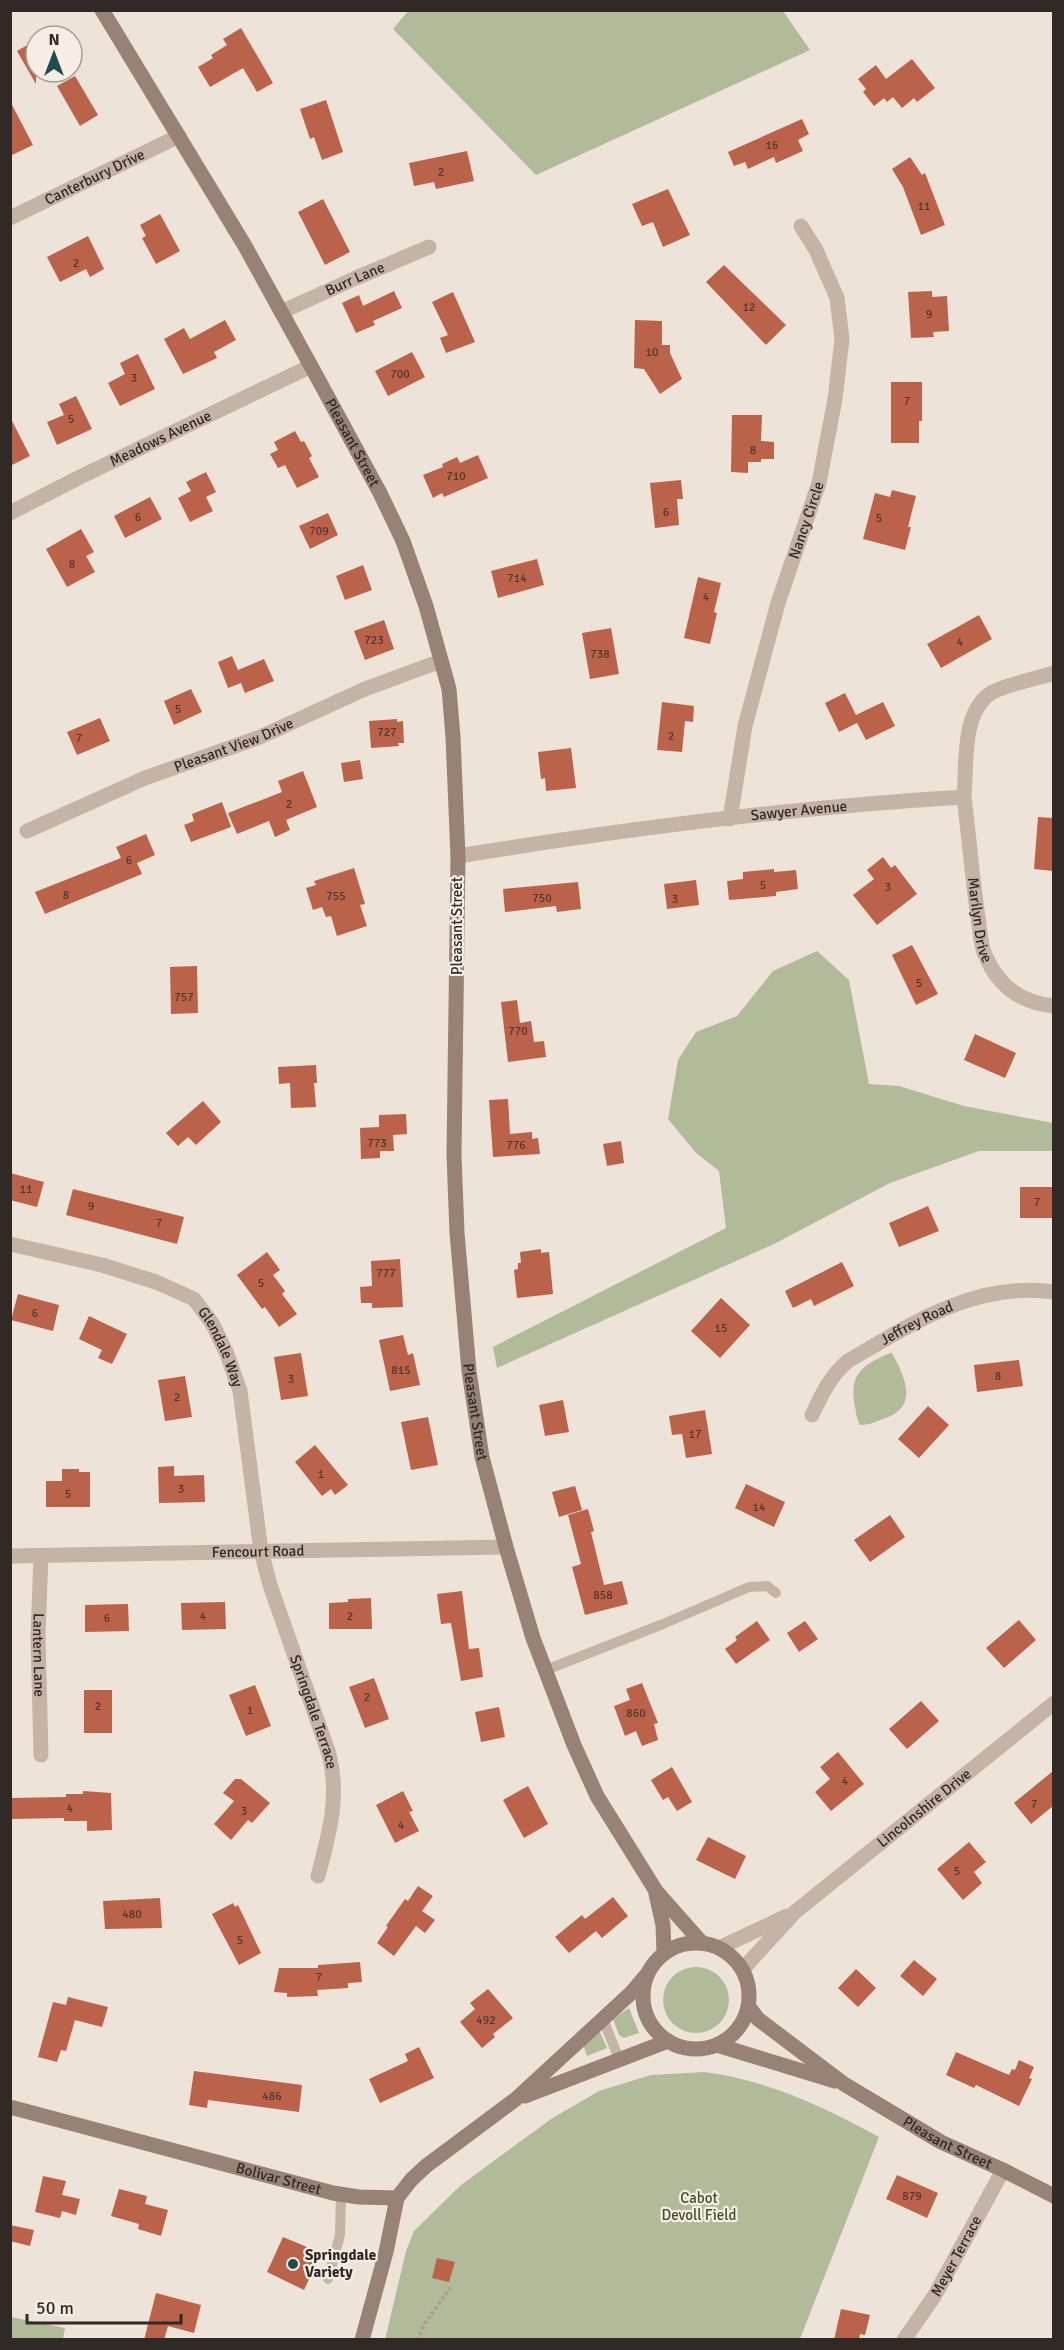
<svg xmlns="http://www.w3.org/2000/svg" width="1064" height="2350" font-family="Signika,sans-serif">
  <style>
    .green { fill: #b1bb9a }
    .building { fill: #ba624a }
    .lines { fill: none; stroke-linecap: round; stroke-linejoin: round }
    .path { stroke: #b09d90; stroke-width: 4; stroke-dasharray: 3 3; stroke-linecap: butt }
    .lane { stroke: #c4b3a6; stroke-width: 10 }
    .street { stroke: #c4b3a6; stroke-width: 15 }
    .secondary { stroke: #988277; stroke-width: 15 }
    .poi-dot { fill: #204c4e; stroke: #f6ede4; stroke-width: 2 }
    .labels { text-anchor: middle; stroke-width: 4.5; stroke-linejoin: round; paint-order: stroke }
    .number-label { font-size: 12px; fill: #53372f }
    .street-label { font-size: 15px; fill: #312926; stroke: #f6ede4 }
    .park-label { font-size: 15px; fill: #424d2c; stroke: #f6ede4 }
    .poi-label { font-size: 15px; font-weight: bold; fill: #312926; stroke: #f6ede4; text-anchor: start }
  </style>
  <rect width="100%" height="100%" fill="#eee3d8"/>
  <!-- green -->
  <path class="green" d="M409,10l374,1 27,39 -274,125 -143,-146z
    M817,951l32,29 20,104 30,2 65,20 89,17v28h-74l-89,32 -116,61 -277,124 -4,-21 233,-119 -7,-57 -23,-18 -28,-34 10,-59 18,-28 41,-16 36,-45z
    M890,1353h2c14,26 27,54 -9,66 -7,3 -15,6 -23,6 -4,-7 -4,-15 -6,-23 -4,-30 11,-38 36,-49z
    M663 2000a33 33 0 1 1 66 0a33 33 0 1 1-66 0Z
    M629,2008l10,25 -15,5 -5,-3 -6,-16z
    M599,2030l8,18 -20,8 -4,-12z
    M704,2072c63,8 121,35 175,65l-79,202 -415,1 21,-89 8,-20 47,-46 90,-66 48,-28 52,-16z
    M11,2317l54,11 -2,11h-52z"/>
  <!-- building -->
  <path class="building" d="M241,28l32,55 -16,9 -14,-24 -33,19 -12,-20 15,-9 -2,-3 16,-10 -4,-6z
    M36,40v44l-19,-33z
    M912,59l23,29 -18,14 -3,-4 -12,10 -9,-11 -6,5 -3,-4 -10,8 -11,-14 3,-3 -8,-10 18,-14 10,14z
    M75,76l23,39 -18,11 -23,-40z
    M326,100l17,52 -21,8 -8,-23 -4,2 -10,-30z
    M10,101l23,44 -23,11z
    M802,119l7,15 -11,6 5,11 -27,12 -2,-6 -26,12 -3,-7 -11,4 -6,-14z
    M467,151l7,30 -38,8 -2,-7 -20,4 -5,-23z
    M910,157l12,18 3,-2 20,52 -24,10 -18,-48 -11,-18z
    M668,189l22,46 -27,12 -10,-25 -11,4 -10,-22z
    M323,199l27,53 -25,13 -27,-53z
    M160,214l20,37 -24,13 -14,-26 4,-2 -6,-11z
    M88,236l16,33 -14,8 -4,-8 -26,13 -13,-25z
    M724,265l62,60 -20,20 -60,-63z
    M394,291l8,17 -29,13 2,4 -19,8 -14,-30 17,-8 4,11z
    M932,291v6l15,-1 2,35 -16,1 1,5 -23,1 -3,-46z
    M453,292l22,50 -29,11 -6,-15 8,-3 -16,-33z
    M225,320l11,20 -22,12 3,6 -34,16 -19,-35 20,-11 6,11z
    M635,320l27,1v24h8v8l12,26 -22,15 -16,-25 -10,-1z
    M412,352l13,25 -37,19 -13,-25z
    M138,354l17,35 -35,17 -12,-23 17,-9 -5,-11z
    M891,382h31v39h-3v22h-28z
    M76,396l16,33 -35,16 -10,-23 17,-7 -5,-11z
    M732,415h30l-1,26 13,1v17h-13v3h-13v11l-17,-1z
    M10,417l20,39 -20,10z
    M295,431l6,11 3,-1 8,15 -3,2 10,19 -22,11 -12,-23 -7,3 -8,-14 8,-4 -4,-8z
    M478,455l10,23 -44,19 -2,-4 -9,5 -10,-23 20,-8 -1,-3 15,-7 3,6z
    M206,472l10,20 -10,5 7,14 -23,11 -12,-24 13,-7 -5,-9z
    M681,480l2,19h-6l2,26 -24,3 -5,-45z
    M892,490l24,6 -8,31h3l-6,23 -42,-11 12,-46 15,4z
    M150,497l12,22 -37,19 -11,-22z
    M328,513l10,22 -28,14 -11,-23z
    M81,529l13,23 -8,4 9,16 -28,15 -21,-38z
    M537,559l7,26 -46,13 -7,-27z
    M363,565l9,25 -27,10 -9,-24z
    M698,577l23,6 -7,29 3,1 -7,31 -26,-6z
    M979,615l13,24 -51,29 -14,-24z
    M384,620l10,29 -29,11 -11,-29z
    M611,628l8,46 -29,5 -8,-46z
    M232,656l6,14 26,-11 10,22 -29,12 -4,-10 -13,5 -10,-26z
    M191,689l11,23 -28,13 -10,-24z
    M845,693l11,22 27,-13 12,24 -29,14 -9,-17 -18,9 -14,-29z
    M662,702l32,4 -1,16 -8,-1 -3,31 -25,-2z
    M100,718l10,23 -33,14 -10,-23z
    M397,719v3l6,-1 1,22h-6l1,3 -28,2 -2,-27z
    M571,748l5,40 -30,3 -1,-13 -4,1 -3,-27z
    M360,760l3,19 -19,3 -3,-19z
    M303,771l14,36 -31,13 4,10 -15,7 -6,-16 -32,13 -9,-21 54,-21 -4,-11z
    M222,802l9,25 -40,15 -7,-17 10,-4 -2,-7z
    M1038,817l15,1v53l-19,-2z
    M146,834l9,21 -18,8 5,11 -97,40 -10,-22 86,-34 -5,-11z
    M883,857l8,11 4,-3 22,29 -40,31 -24,-30 21,-16 -7,-9z
    M354,868l11,36 -5,1 7,21 -30,10 -6,-20 -5,1 -4,-10 -9,3 -7,-22 10,-3 -2,-4z
    M774,869v3l22,-2 2,19 -22,3v4l-47,4 -2,-19 16,-2v-7z
    M696,880l3,25 -32,4 -3,-25z
    M578,882l3,27 -24,3 -1,-6 -51,6 -2,-23z
    M912,945l26,49 -22,11 -24,-50z
    M197,966l1,47 -27,1 -1,-47z
    M517,1000l3,23 11,-2 3,21 10,-1 2,16 -38,5 -7,-60z
    M975,1034l41,19 -11,25 -41,-18z
    M316,1065l1,18h-3l2,24 -25,1 -1,-25 -11,1 -1,-17z
    M508,1099l2,35 22,-2v7l6,-1 2,16 -47,3 -4,-57z
    M203,1101l18,21 -25,23 -8,-8 -10,9 -12,-13z
    M406,1114l1,20 -14,1 1,16h-14v7l-19,1 -1,-31 19,-1v-12z
    M621,1141l3,22 -17,3 -4,-22z
    M10,1173l34,9 -7,25 -27,-7z
    M1020,1187h33v31h-33z
    M73,1189l111,28 -7,27 -111,-29z
    M928,1206l11,25 -40,16 -10,-24z
    M541,1249v4l8,-1 4,42 -36,4 -3,-28 4,-1v-6h3l-1,-11z
    M267,1252l13,18 -7,5 12,16 -3,3 15,20 -18,13 -14,-20 -3,2 -25,-34z
    M400,1259l3,48 -31,1v-5h-11l-1,-16 12,-1 -1,-25z
    M842,1262l12,24 -40,20 -3,-7 -18,9 -8,-17z
    M18,1294l41,11 -6,26 -42,-11z
    M721,1298l29,27 -30,33 -29,-27z
    M89,1316l38,18 -15,30 -14,-6 4,-8 -23,-11z
    M403,1335l5,20 5,-2 7,32 -30,6 -11,-51z
    M301,1353l7,43 -27,4 -7,-43z
    M1019,1360l4,26 -46,6 -3,-27z
    M185,1376l7,41 -27,4 -7,-41z
    M563,1400l6,32 -24,4 -6,-31z
    M928,1406l21,19 -30,33 -21,-19z
    M705,1410l7,44 -26,4 -4,-24 -10,1 -3,-19z
    M428,1417l10,48 -27,5 -10,-48z
    M315,1445l33,40 -13,10 -4,-6 -9,7 -27,-34z
    M174,1466v10l30,-1 1,27 -46,1 -1,-36z
    M62,1469h17v3h11v35h-44v-26h16z
    M746,1484l39,18 -11,25 -39,-19z
    M575,1486l7,24 -23,7 -7,-25z
    M588,1509l6,22 -3,1 13,53 18,-4 6,23 -43,11 -13,-48 9,-3 -13,-49z
    M890,1515l15,22 -35,25 -16,-22z
    M462,1591l7,58 10,-1 4,29 -22,4 -10,-58 -10,1 -4,-30z
    M371,1598l1,31h-43v-26l19,-1v-3z
    M225,1602l1,27 -44,1 -1,-27z
    M128,1604l1,27 -44,1v-27z
    M1019,1620l17,20 -32,28 -18,-20z
    M757,1621l13,19 -34,24 -11,-15 12,-9 -2,-3z
    M805,1621l13,18 -19,13 -12,-19z
    M374,1678l15,41 -24,9 -16,-41z
    M642,1683l16,40 -4,1 4,16 -16,6 -6,-15 -11,5 -11,-30 16,-6 -4,-11z
    M255,1685l16,41 -25,10 -17,-41z
    M84,1690h28v43h-28z
    M921,1701l18,20 -32,28 -18,-20z
    M499,1707l6,30 -24,5 -6,-30z
    M838,1752l26,32 -33,27 -16,-19 15,-13 -10,-12z
    M672,1767l20,35 -15,9 -9,-14 -5,3 -12,-20z
    M1053,1771v35l-22,18 -17,-21z
    M235,1779h6l29,24 -18,20 -4,-3 -17,20 -17,-16 20,-23 -11,-8z
    M528,1786l20,38 -24,14 -21,-38z
    M83,1791l28,2 1,37 -25,1v-10h-23v-3l-54,1v-21l56,-1v-3h17z
    M403,1791l10,20 -4,1 10,19 -24,12 -19,-38z
    M708,1837l38,19 -11,23 -39,-19z
    M969,1842l17,20 -12,10 8,11 -19,17 -26,-31z
    M418,1886l15,10 -11,15 13,9 -10,13 -9,-7 -22,30 -17,-13 11,-16 -2,-1 19,-27 3,2z
    M613,1897l15,19 -26,22 -6,-7 -27,22 -14,-16 27,-22 3,4z
    M160,1898l2,30 -57,1 -2,-28z
    M233,1903l2,4 3,-2 23,48 -22,12 -27,-51z
    M914,1960l23,19 -14,17 -23,-20z
    M360,1962l2,20 -14,1v5l-31,2 1,6 -31,1v-4l-13,-1 5,-24h39v-3z
    M856,1969l20,19 -18,19 -20,-19z
    M488,1989l25,29 -20,16 2,3 -13,11 -22,-26 15,-13 -5,-6z
    M68,1997l40,10 -6,20 -27,-7 -9,31 -5,-1 -4,12 -19,-5 15,-55 13,3z
    M419,2047l15,31 -54,25 -11,-24 39,-18 -3,-7z
    M956,2052l53,23 3,-6 3,1 4,-10 15,7 -5,11 3,1 -13,27 -43,-21 -2,3 -28,-13z
    M194,2071l108,14 -3,27 -91,-12 -1,8 -18,-3z
    M897,2175l41,18 -11,25 -41,-19z
    M43,2176l23,5 -4,14 18,4 -4,16 -14,-4 -2,7 -25,-6z
    M119,2189l28,7 -2,8 23,6 -7,26 -23,-7 1,-5 -28,-8z
    M10,2225l24,5 -4,16 -20,-5z
    M283,2237l38,16 -17,37 -37,-18z
    M437,2258l18,4 -6,20 -17,-4z
    M156,2293l45,12 -7,28 -26,-7 -4,14h-20z
    M841,2309l29,6 -5,20 -5,-1 -1,6h-25z"/>
  <g class="lines">
    <!-- path -->
    <path class="path" d="M417,2340l8,-17 25,-35"/>
    <!-- lane -->
    <path class="lane" d="M546,1670l117,-46 86,-37 18,-1 9,7
      M603,2019l16,40
      M328,2279l12,-44 1,-41"/>
    <!-- street -->
    <g class="street">
      <path id="s1" d="M10,218l169,-82"/>
      <path id="s2" d="M281,312l75,-34 73,-31"/>
      <path id="s3" d="M10,513l72,-37 229,-110"/>
      <path id="s4" d="M964,797c5,40 8,79 14,120 2,12 2,29 8,40 13,30 36,46 68,49"/>
      <path id="s5" d="M730,819l15,-93 33,-123 41,-120 16,-84 7,-60 -5,-41 -21,-48 -15,-24"/>
      <path id="s6" d="M27,831l118,-53 115,-41 105,-48 76,-28"/>
      <path id="s7" d="M458,856c167,-27 337,-49 506,-59 3,-33 -3,-84 27,-104 13,-8 47,-15 63,-20"/>
      <path id="s8" d="M10,1244l92,21 54,17 38,17 18,24 15,31 13,37 21,160 9,34 59,169c11,43 0,80 -11,122"/>
      <path id="s9" d="M812,1415c10,-21 18,-39 36,-54 65,-38 128,-80 206,-69"/>
      <path id="s10" d="M10,1556l496,-9"/>
      <path id="s11" d="M41,1556l-3,79 3,120"/>
      <path d="M719,1948l68,-32"/>
      <path id="s12" d="M743,1969l52,-57 259,-209"/>
      <path id="s13" d="M904,2340l31,-45 68,-125"/>
    </g>
    <!-- secondary -->
    <g class="secondary">
      <path id="s14" d="M102,10l143,236 66,120 69,127 23,48 23,65 23,83 4,48 5,119 -4,299 3,78 12,138 13,86 24,90 27,91 41,107 23,51 59,95 45,51"/>
      <path d="M656,1894l7,31 1,28"/>
      <circle cx="696" cy="1996" r="53"/>
      <path id="s15" d="M749,2007l9,12 86,65 97,58 62,28 51,26"/>
      <path d="M717,2045l118,36"/>
      <path d="M525,2096l143,-55"/>
      <path id="s16" d="M10,2107l323,86 26,4 38,1"/>
      <path d="M362,2340l24,-88 11,-54 14,-18 15,-14 90,-67 115,-106 17,-20"/>
    </g>
  </g>
  <!-- markers -->
  <circle class="poi-dot" cx="293" cy="2264" r="6"/>
  <g class="labels">
    <!-- number labels -->
    <g class="number-label">
      <text x="772" y="149">16</text>
      <text x="441" y="176">2</text>
      <text x="924" y="210">11</text>
      <text x="76" y="267">2</text>
      <text x="749" y="311">12</text>
      <text x="929" y="318">9</text>
      <text x="652" y="356">10</text>
      <text x="400" y="378">700</text>
      <text x="134" y="382">3</text>
      <text x="907" y="405">7</text>
      <text x="71" y="423">5</text>
      <text x="753" y="454">8</text>
      <text x="456" y="480">710</text>
      <text x="666" y="516">6</text>
      <text x="138" y="521">6</text>
      <text x="879" y="522">5</text>
      <text x="319" y="535">709</text>
      <text x="72" y="568">8</text>
      <text x="517" y="582">714</text>
      <text x="706" y="601">4</text>
      <text x="374" y="644">723</text>
      <text x="960" y="646">4</text>
      <text x="600" y="658">738</text>
      <text x="178" y="713">5</text>
      <text x="387" y="736">727</text>
      <text x="671" y="740">2</text>
      <text x="79" y="742">7</text>
      <text x="289" y="808">2</text>
      <text x="129" y="864">6</text>
      <text x="763" y="889">5</text>
      <text x="888" y="891">3</text>
      <text x="66" y="899">8</text>
      <text x="336" y="900">755</text>
      <text x="542" y="902">750</text>
      <text x="675" y="903">3</text>
      <text x="919" y="987">5</text>
      <text x="184" y="1001">757</text>
      <text x="518" y="1035">770</text>
      <text x="377" y="1147">773</text>
      <text x="516" y="1149">776</text>
      <text x="26" y="1193">11</text>
      <text x="1037" y="1206">7</text>
      <text x="91" y="1210">9</text>
      <text x="159" y="1227">7</text>
      <text x="386" y="1277">777</text>
      <text x="261" y="1287">5</text>
      <text x="35" y="1317">6</text>
      <text x="721" y="1332">15</text>
      <text x="401" y="1374">815</text>
      <text x="998" y="1380">8</text>
      <text x="291" y="1383">3</text>
      <text x="177" y="1401">2</text>
      <text x="695" y="1438">17</text>
      <text x="321" y="1478">1</text>
      <text x="181" y="1493">3</text>
      <text x="68" y="1498">5</text>
      <text x="759" y="1511">14</text>
      <text x="603" y="1599">858</text>
      <text x="203" y="1620">4</text>
      <text x="350" y="1620">2</text>
      <text x="107" y="1622">6</text>
      <text x="367" y="1701">2</text>
      <text x="98" y="1710">2</text>
      <text x="250" y="1714">1</text>
      <text x="636" y="1717">860</text>
      <text x="845" y="1785">4</text>
      <text x="1034" y="1808">7</text>
      <text x="70" y="1812">4</text>
      <text x="244" y="1815">3</text>
      <text x="401" y="1829">4</text>
      <text x="957" y="1875">5</text>
      <text x="132" y="1918">480</text>
      <text x="240" y="1944">5</text>
      <text x="319" y="1981">7</text>
      <text x="486" y="2024">492</text>
      <text x="272" y="2100">486</text>
      <text x="912" y="2200">879</text>
    </g>
    <!-- street labels -->
    <g class="street-label">
      <text dy="5" stroke="none"><textPath href="#s1" startOffset="94">Canterbury Drive</textPath></text>
      <text dy="5" stroke="none"><textPath href="#s2" startOffset="81">Burr Lane</textPath></text>
      <text dy="5" stroke="none"><textPath href="#s3" startOffset="168">Meadows Avenue</textPath></text>
      <text dy="5" stroke="none"><textPath href="#s14" startOffset="500">Pleasant Street</textPath></text>
      <text dy="5" stroke="none"><textPath href="#s5" startOffset="309">Nancy Circle</textPath></text>
      <text dy="5" stroke="none"><textPath href="#s6" startOffset="224">Pleasant View Drive</textPath></text>
      <text dy="5" stroke="none"><textPath href="#s7" startOffset="344">Sawyer Avenue</textPath></text>
      <text dy="5" stroke="none"><textPath href="#s4" startOffset="124">Marilyn Drive</textPath></text>
      <text transform="translate(457 926) rotate(-90)" y="5">Pleasant Street</text>
      <text dy="5" stroke="none"><textPath href="#s9" startOffset="144">Jeffrey Road</textPath></text>
      <text dy="5" stroke="none"><textPath href="#s8" startOffset="248">Glendale Way</textPath></text>
      <text dy="5" stroke="none"><textPath href="#s14" startOffset="1490">Pleasant Street</textPath></text>
      <text dy="5" stroke="none"><textPath href="#s10" startOffset="248">Fencourt Road</textPath></text>
      <text dy="5" stroke="none"><textPath href="#s11" startOffset="99">Lantern Lane</textPath></text>
      <text dy="5" stroke="none"><textPath href="#s8" startOffset="627">Springdale Terrace</textPath></text>
      <text dy="5" stroke="none"><textPath href="#s12" startOffset="243">Lincolnshire Drive</textPath></text>
      <text dy="5" stroke="none"><textPath href="#s15" startOffset="242">Pleasant Street</textPath></text>
      <text dy="5" stroke="none"><textPath href="#s16" startOffset="278">Bolivar Street</textPath></text>
      <text dy="5" stroke="none"><textPath href="#s13" startOffset="99">Meyer Terrace</textPath></text>
    </g>
    <!-- park labels -->
    <g class="park-label">
      <text x="699" y="2203">Cabot<tspan x="699" dy="17">Devoll Field</tspan></text>
    </g>
    <!-- poi labels -->
    <g class="poi-label">
      <text x="305" y="2260">Springdale<tspan x="305" dy="17">Variety</tspan></text>
    </g>
  </g>
  <!-- border -->
  <rect width="1064" height="2350" fill="none" stroke="#312926" stroke-width="24"/>
  <!-- north arrow -->
  <g transform="translate(54 54)"><circle r="28" fill="#f6ede4" stroke="#a79f98" stroke-width="1.5"/>
  <path d="M0-4.5L10 22L0 15L-10 22Z" fill="#204c4e"/>
  <text y="-9" font-size="16" font-weight="bold" text-anchor="middle" fill="#312926">N</text>
  </g>
  <!-- scale -->
  <path d="M27 2314v9h154v-9" fill="none" stroke="#312926" stroke-width="3"/>
  <text x="36" y="2314" font-size="18" fill="#312926" stroke="#f6ede4" stroke-width="4.5" paint-order="stroke">50 m</text>
</svg>
